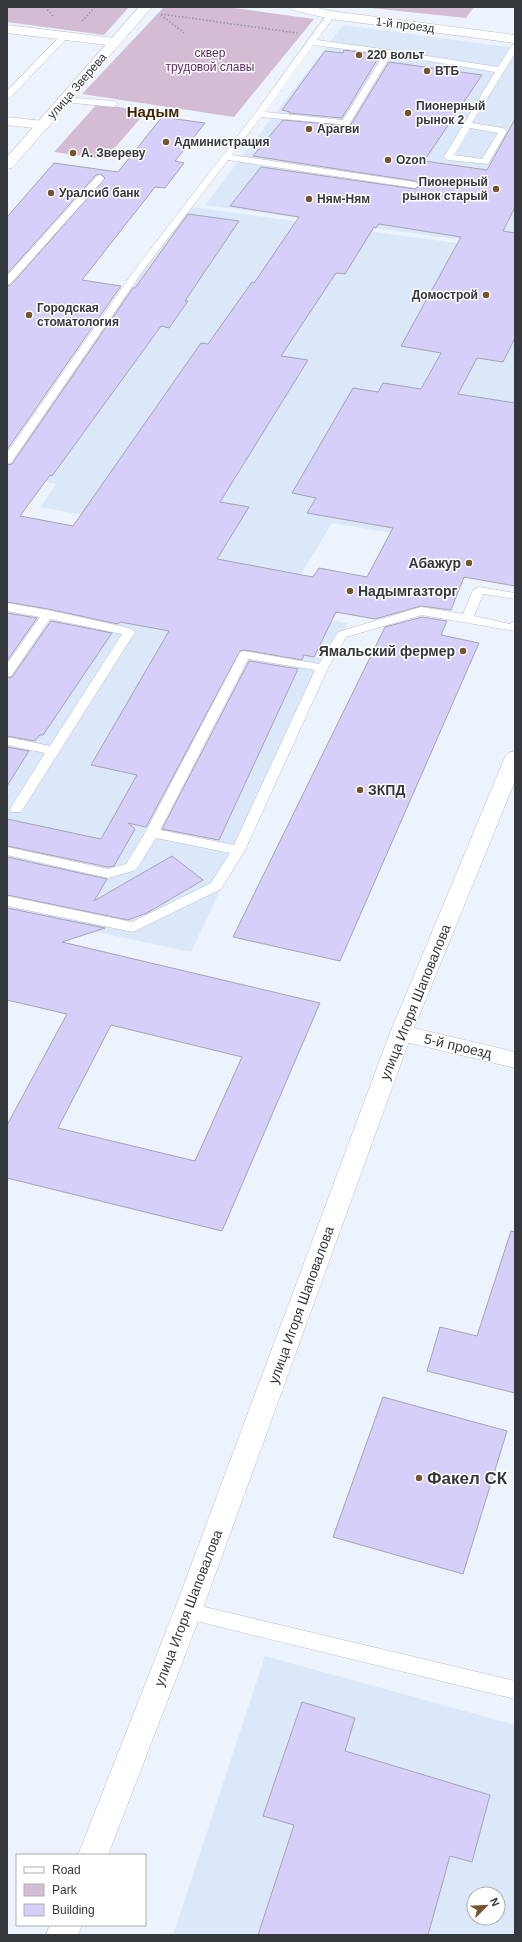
<svg xmlns="http://www.w3.org/2000/svg" width="522" height="1942" font-family="Arial,sans-serif">
  <style>
    .built { fill: #dbe8fa; fill-rule: evenodd }
    .green { fill: #d5bcd5 }
    .building { fill: #d5cffa; stroke: #a6a4b1; fill-rule: evenodd }
    .lines { fill: none; stroke-linecap: round; stroke-linejoin: round }
    .service-casing { stroke: #b7beca; stroke-width: 1 }
    .minor-casing { stroke: #b7beca; stroke-width: 1 }
    .tertiary-casing { stroke: #b7beca; stroke-width: 1 }
    .path { stroke: #93989f; stroke-width: 1.5; stroke-dasharray: 1.5 2; stroke-linecap: butt }
    .service { fill: #fff; fill-rule: evenodd }
    .minor { fill: #fff; fill-rule: evenodd }
    .tertiary { fill: #fff; fill-rule: evenodd }
    .poi-dot { fill: #76542c; stroke: #fff; stroke-width: 1.5 }
    .labels { text-anchor: middle; stroke-width: 3; stroke-linejoin: round; paint-order: stroke }
    .far-street-label { font-size: 12px; fill: #34383c; stroke: #fff }
    .far-park-label { font-size: 12px; fill: #5e2b60; stroke: #fff }
    .far-poi-label { font-size: 12px; font-weight: bold; fill: #34383c; stroke: #fff; text-anchor: start }
    .poi-label { font-size: 14px; font-weight: bold; fill: #34383c; stroke: #fff; text-anchor: end }
    .street-label { font-size: 14px; fill: #34383c; stroke: #fff }
    .far-district-label { font-size: 15px; font-weight: bold; fill: #402605; stroke: #fff }
    .near-poi-label { font-size: 17px; font-weight: bold; fill: #34383c; stroke: #fff; text-anchor: start }
  </style>
  <rect width="100%" height="100%" fill="#edf3fd"/>
  <!-- built -->
  <path class="built" d="M343,25l172,23v199l-310,-42z
    M185,206l330,45v291l-76,-1 -107,-18 -51,84 -85,-12 151,28 -156,329 -184,-39v-354l136,-33 -103,-19 16,-23 -49,-11v-6z
    M265,1656l250,69v210h-342zM474,1894h24v24h-24z"/>
  <!-- green -->
  <path class="green" d="M7,7h122l-25,28 -97,-13z
    M164,7h63l87,12 -80,98 -152,-23z
    M361,7h113l-8,11z
    M97,104l50,7 -42,48 -51,-7z"/>
  <!-- building -->
  <path class="building" d="M344,50l36,5 -38,63 -53,-5 1,-1 -8,-2 43,-59 18,2z
    M389,62l93,13 -58,86 63,9 28,-51v88l-12,24 12,2v105l-12,24 -26,-4 -19,36 57,9v183l-51,-9 -13,33 -30,-4 -46,13 -39,-7 -22,45 -10,-2 -2,5 -58,-10 -4,1 -94,176 -18,-4 7,6 -21,37 -6,1 -101,-21v-27l94,20 36,-64 -46,-10 78,-134 -49,-9 -2,2 -70,-15 -41,-7v-137l5,-1 121,-176h2l53,-74 51,7 -54,80h3l-19,27 -8,-2 -109,150 -2,-1 -30,41 53,10 128,-183 7,1 44,-62 2,1 45,-66 -69,-11 31,-39 154,22 5,-3v-2l-5,-3 -162,-25 30,-36 67,6zM379,224l82,13 -60,109 40,7 -20,36 -38,-6 -5,9 -25,-4 -61,105 24,5 -9,15 86,15 -26,49 -48,-9 -6,9 -96,-18 32,-52 -29,-5 88,-142 -27,-4 55,-83 9,1 29,-47 2,1z
    M162,117l43,6 -30,38 9,2 -19,25 -10,-1 -73,93 39,6 -114,164v-164l4,-1 94,-107 -4,-4 -5,1 -89,99v-57l47,-54 64,9z
    M7,613l30,5 -30,43z
    M422,617l25,4 -6,14 38,8 -139,318 -107,-24 152,-310z
    M51,621l61,12 -69,102h-3l-5,6 -28,-5v-58l5,-1z
    M249,661l49,8 -79,171 -57,-11z
    M7,747l22,4 -22,35z
    M172,856l31,24 -56,33 -19,7 -121,-25v-38l100,22 -13,22z
    M7,908l98,20 -43,14 258,61 -98,228 -215,-53v-53l60,-111 -60,-14zM111,1025l131,32 -47,104 -137,-33z
    M511,1231l4,1v161l-88,-22 13,-44 37,9z
    M383,1397l124,34 -44,143 -130,-37z
    M302,1702l53,16 -10,33 145,44 -18,67 -22,-6 -22,79h-170l36,-110 -31,-9z"/>
  <g class="lines">
    <defs>
      <path id="service" d="M328,13l7,2 -18,25 72,10 109,17 14,-22h3v8l-43,70 31,5 4,3 -19,33 -40,-4 -4,-3 51,-85 -104,-17 -42,70 -88,-8 -29,38 183,27 4,3 -4,3 -187,-28 -86,112 -131,191 -4,1v-11l129,-185 120,-156zM313,45l71,9 -41,66 -78,-8zM470,128l28,5 -16,26 -28,-4z
        M62,34h6l1,2 -59,62 -3,1v-8z
        M66,97l48,4 4,3 -4,3 -51,-5 -1,-2z
        M100,175l4,3 -1,2 -93,104 -3,1v-9l90,-100z
        M479,587l36,6v6l-32,-5 -9,22 36,8 5,-3v10l-93,-16 -76,22 -18,31 -83,182 -24,39 -88,43 -126,-26v-10l125,26 79,-39 19,-30 -74,-15 -20,32 -28,8 -101,-23v-8l101,22 18,-5 19,-31 95,-181 4,-1 75,13 19,-32 83,-25 42,7 10,-24zM248,659l67,11 -81,175 -74,-15z
        M7,603l41,7 81,18 6,4 -114,180h-10l-1,-3 35,-56 -38,-8v-8l43,9 72,-112 -72,-15 -39,57 -4,1v-13l33,-47 -33,-6z
        M188,1603l327,78v18l-327,-80 -6,-2 -3,-6 3,-6z"/>
      <path id="minor" d="M7,25l108,13 6,4 -6,4 -108,-13z
        M7,117l36,4 5,1 2,3 -2,3 -5,1 -36,-4z
        M401,1025l114,27v16l-122,-29 -3,-6 3,-6z"/>
      <path id="tertiary" d="M139,7h13l-140,161 -5,1v-12z
        M290,7h22l19,4 184,24v8l-184,-24 -39,-9z
        M515,751v30l-103,252 -210,578 -94,244h-30l96,-244 216,-578 115,-276 3,-4z
        M50,1925h32l-4,10h-32z"/>
    </defs>
    <!-- service casing -->
    <use href="#service" class="service-casing"/>
    <!-- minor casing -->
    <use href="#minor" class="minor-casing"/>
    <!-- tertiary casing -->
    <use href="#tertiary" class="tertiary-casing"/>
    <!-- path -->
    <path class="path" d="M45,7l9,10
      M161,14l136,19
      M161,15l23,18
      M82,21l13,-14"/>
    <!-- service -->
    <use href="#service" class="service"/>
    <!-- minor -->
    <use href="#minor" class="minor"/>
    <!-- tertiary -->
    <use href="#tertiary" class="tertiary"/>
  </g>
  <!-- markers -->
  <g class="poi-dot">
    <circle cx="359" cy="55" r="4"/>
    <circle cx="427" cy="71" r="4"/>
    <circle cx="408" cy="113" r="4"/>
    <circle cx="309" cy="129" r="4"/>
    <circle cx="166" cy="142" r="4"/>
    <circle cx="73" cy="153" r="4"/>
    <circle cx="388" cy="160" r="4"/>
    <circle cx="496" cy="189" r="4"/>
    <circle cx="51" cy="193" r="4"/>
    <circle cx="309" cy="199" r="4"/>
    <circle cx="486" cy="295" r="4"/>
    <circle cx="29" cy="315" r="4"/>
    <circle cx="469" cy="563" r="4"/>
    <circle cx="350" cy="591" r="4"/>
    <circle cx="463" cy="651" r="4"/>
    <circle cx="360" cy="790" r="4"/>
    <circle cx="419" cy="1478" r="4"/>
  </g>
  <g class="labels">
    <!-- far-street labels -->
    <g class="far-street-label">
      <text transform="translate(405 25) rotate(7)" y="4">1-й проезд</text>
      <text transform="translate(77 86) rotate(-49)" y="4">улица Зверева</text>
    </g>
    <!-- far-park labels -->
    <g class="far-park-label">
      <text x="210" y="57">сквер<tspan x="210" dy="14">трудовой славы</tspan></text>
    </g>
    <!-- far-poi labels -->
    <g class="far-poi-label">
      <text x="367" y="59">220 вольт</text>
      <text x="435" y="75">ВТБ</text>
      <text x="416" y="110">Пионерный<tspan x="416" dy="14">рынок 2</tspan></text>
      <text x="317" y="133">Арагви</text>
      <text x="174" y="146">Администрация</text>
      <text x="81" y="157">А. Звереву</text>
      <text x="396" y="164">Ozon</text>
      <text x="488" y="186" text-anchor="end">Пионерный<tspan x="488" dy="14">рынок старый</tspan></text>
      <text x="59" y="197">Уралсиб банк</text>
      <text x="317" y="203">Ням-Ням</text>
      <text x="478" y="299" text-anchor="end">Домострой</text>
      <text x="37" y="312">Городская<tspan x="37" dy="14">стоматология</tspan></text>
    </g>
    <!-- poi labels -->
    <g class="poi-label">
      <text x="461" y="568">Абажур</text>
      <text x="358" y="596" text-anchor="start">Надымгазторг</text>
      <text x="455" y="656">Ямальский фермер</text>
      <text x="368" y="795" text-anchor="start">ЗКПД</text>
    </g>
    <!-- street labels -->
    <g class="street-label">
      <text transform="translate(415 1002) rotate(-68)" y="5">улица Игоря Шаповалова</text>
      <text transform="translate(458 1046) rotate(13)" y="5">5-й проезд</text>
      <text transform="translate(301 1305) rotate(-70)" y="5">улица Игоря Шаповалова</text>
      <text transform="translate(188 1608) rotate(-69)" y="5">улица Игоря Шаповалова</text>
    </g>
    <!-- far-district labels -->
    <g class="far-district-label">
      <text x="153" y="117">Надым</text>
    </g>
    <!-- near-poi labels -->
    <g class="near-poi-label">
      <text x="427" y="1484">Факел СК</text>
    </g>
  </g>
  <!-- border -->
  <rect width="522" height="1942" fill="none" stroke="#34383c" stroke-width="16"/>
  <!-- legend -->
  <rect x="16" y="1854" width="130" height="72" fill="#ffffff" stroke="#aeafb1"/>
  <rect x="24" y="1867" width="20" height="6" fill="#ffffff" stroke="#aeafb1"/>
  <text x="52" y="1874" font-size="12" fill="#34383c">Road</text>
  <rect x="24" y="1884" width="20" height="12" fill="#d5bcd5" stroke="#aeafb1"/>
  <text x="52" y="1894" font-size="12" fill="#34383c">Park</text>
  <rect x="24" y="1904" width="20" height="12" fill="#d5cffa" stroke="#aeafb1"/>
  <text x="52" y="1914" font-size="12" fill="#34383c">Building</text>
  <!-- north arrow -->
  <g transform="translate(486 1906) rotate(66)"><circle r="19" fill="#ffffff" stroke="#aeafb1"/>
  <path d="M0-3L7 15L0 10L-7 15Z" fill="#76542c"/>
  <text y="-6" font-size="11" font-weight="bold" text-anchor="middle" fill="#34383c">N</text>
  </g>
</svg>
